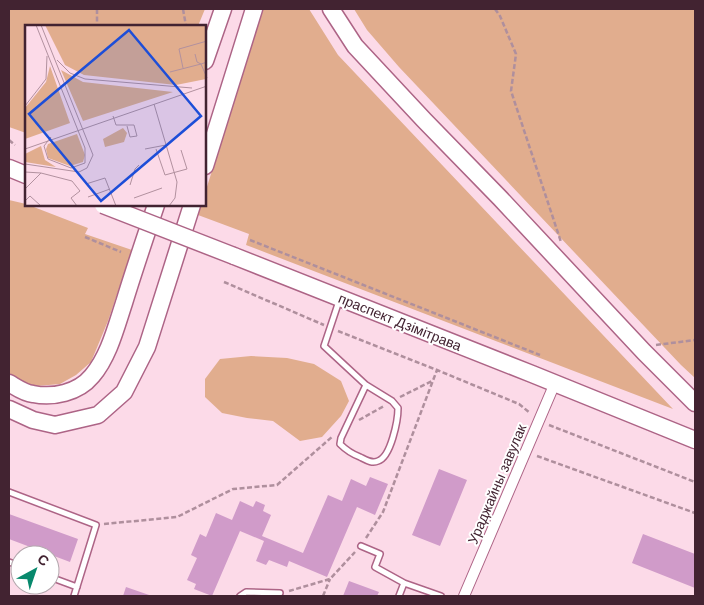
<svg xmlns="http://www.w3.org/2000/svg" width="704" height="605" font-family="'DM Sans',sans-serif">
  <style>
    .green { fill: #e1ad8e }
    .building { fill: #d09bc9 }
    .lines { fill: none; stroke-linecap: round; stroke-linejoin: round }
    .lane-casing { stroke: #ad6486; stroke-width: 8 }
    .street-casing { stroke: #ad6486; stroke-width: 12 }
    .primary-casing { stroke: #ad6486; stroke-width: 19 }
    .path { stroke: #af8f9d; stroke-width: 2.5; stroke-dasharray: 5 2.5; stroke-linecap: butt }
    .lane { stroke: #fff; stroke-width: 5 }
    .street { stroke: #fff; stroke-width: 10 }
    .primary { stroke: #fff; stroke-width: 16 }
    .primary-bridge-casing { stroke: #ad6486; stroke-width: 19; stroke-linecap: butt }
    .primary-bridge { stroke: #fff; stroke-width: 16 }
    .labels { text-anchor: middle; stroke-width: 4; stroke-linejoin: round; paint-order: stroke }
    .street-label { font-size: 14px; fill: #422331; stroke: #fff }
    .inset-road { fill: none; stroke: #b2919f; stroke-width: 1 }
    .view { fill: #1d4ed8; fill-opacity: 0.15; stroke: #1d4ed8; stroke-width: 2.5 }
    .inset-edge { fill: none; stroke: #422331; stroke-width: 2.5 }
  </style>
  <rect width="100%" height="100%" fill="#fcdae8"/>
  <!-- green -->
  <path class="green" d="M9,9h196l-7,17h-172v107l-17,-6z
    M263,9h46l29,46 335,354 -427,-164 3,-11 -51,-19 3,-10h4v-12z
    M354,9h341v369l-14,-13 -282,-298 -32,-37z
    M9,200l17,4 62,24 -3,6 47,16 -24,71 -17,41 -15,13 -16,9 -23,2 -19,-5 -9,-8z
    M251,356l36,2 27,6 27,17 8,20 -8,15 -19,21 -22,4 -27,-20 -26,-3 -25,-5 -17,-16v-18l15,-20z"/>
  <!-- building -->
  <path class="building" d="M439,469l28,11 -27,66 -28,-11z
    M370,477l18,7 -13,31 -18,-8 -30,70 -38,-16 -2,6 -18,-7 -3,5 -10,-4 8,-20 -24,-10 -28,65 -18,-7 2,-5 -9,-4 10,-22 -6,-3 9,-21 6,3 10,-24 16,7 8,-19 13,6 3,-6 9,4 -2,6 8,4 -9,21 41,17 25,-58 14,6 9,-22 15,7z
    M9,514l69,25 -8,23 -61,-23z
    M643,534l52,20v34l-63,-25z
    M349,581l30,11 -2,4h-34z
    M126,587l26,9h-29z"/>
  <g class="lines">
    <defs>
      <path id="lane" d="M339,301l-15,45 42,39 26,16 6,7c0,12 -7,49 -20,53 -6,3 -12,-1 -18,-4 -8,-3 -14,-7 -20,-13l1,-6 25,-53
        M9,492l87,33 -22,71
        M361,546l19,8 -5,13 29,16 37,13
        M9,562l11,4
        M50,577l27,10
        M240,596l6,-4 34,1
        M399,596l5,-13"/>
      <path id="street" d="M464,596l91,-213"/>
      <path id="primary" d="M331,9l24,37 69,74 76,78 144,154 51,51
        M205,61l18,-52
        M205,166l49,-157
        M9,168l17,7
        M234,256l298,118 163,66
        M9,383c7,4 15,10 24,11 20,4 45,-1 59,-18 17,-20 24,-49 32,-73 10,-33 21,-65 32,-98
        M9,409l24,11 22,5 43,-10 26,-23 23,-45 45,-142"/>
    </defs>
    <!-- lane casing -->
    <use href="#lane" class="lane-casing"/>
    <!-- street casing -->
    <use href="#street" class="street-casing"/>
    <!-- primary casing -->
    <use href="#primary" class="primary-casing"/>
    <!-- path -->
    <path class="path" d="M97,9v17
      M183,9l3,17
      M495,9l5,7 16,38 -5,37 50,151
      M9,140l6,5
      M85,237l36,15
      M250,240l290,115
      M224,282l100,43
      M338,331l99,39 82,34 11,9
      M656,345l39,-5
      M400,397l32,-16
      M359,420l25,-14
      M549,425l146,57
      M537,456l158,57
      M104,524l73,-7 56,-28 44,-4 56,-49
      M366,538l17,-26 54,-142
      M289,591l41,-12 25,-27
      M323,596l7,-17"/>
    <!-- lane -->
    <use href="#lane" class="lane"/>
    <!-- street -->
    <use href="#street" class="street"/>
    <!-- primary -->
    <use href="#primary" class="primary"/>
    <defs>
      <path id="primary-bridge" d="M103,205l131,51"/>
    </defs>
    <!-- primary-bridge casing -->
    <use href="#primary-bridge" class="primary-bridge-casing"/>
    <!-- primary-bridge -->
    <use href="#primary-bridge" class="primary-bridge"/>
  </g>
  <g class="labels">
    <!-- street labels -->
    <g class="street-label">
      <text transform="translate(400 322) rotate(22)" y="5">праспект Дзімітрава</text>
      <text transform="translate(497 484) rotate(-67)" y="5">Ураджайны завулак</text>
    </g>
  </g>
  <!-- overview -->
  <g transform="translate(25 25)">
    <rect width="181" height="181" fill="#fcdae8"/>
    <path d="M20,0h161v54l-30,6 -92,-10 -19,-10zM25,41l20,57 -45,16v-31l21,-26zM36,45l22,12 90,10 -90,29zM98,103l4,5 -3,9 -19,5 -2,-8zM52,109l8,21 -2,7 -13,4 -22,-8 -2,-9 2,-5zM16,121l4,14 11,7 -31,-5v-8z" fill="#e1ad8e"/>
    <path class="inset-road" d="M11,0l49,123v15l-14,5 -23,-9 -4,-13 7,-9M170,29l2,8 4,2 6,-2M32,35l13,13 15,6 107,9M158,43l-4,-19 28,-8M145,47l31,-8 6,14M129,79l23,78 -2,16 -6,8M0,81l21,-27 1,-23M88,91l3,9h18l3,11 -7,1 -3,-11M0,124l182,-63M120,124l21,-4M131,124l9,26 22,-6 -6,-19M0,139l54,8 8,-4 6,-13 -52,-130M0,147l16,1M61,159l19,-6 11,28M105,160l5,-16 4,-4M0,164l16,-16 31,8 8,10 -9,7 6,8M63,172l22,-8M109,173l28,-10M0,176l5,-5 11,10"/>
    <path class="view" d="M104,5l72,86 -100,85 -72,-87z"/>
    <rect width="181" height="181" class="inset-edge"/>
  </g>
  <!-- border -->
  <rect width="704" height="605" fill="none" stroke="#422331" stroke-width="20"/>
  <!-- north arrow -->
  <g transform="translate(35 570) rotate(40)"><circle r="24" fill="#ffffff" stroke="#b3a7ad"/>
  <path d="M0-4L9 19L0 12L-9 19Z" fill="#08896d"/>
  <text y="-8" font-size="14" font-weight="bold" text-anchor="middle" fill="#422331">С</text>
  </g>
</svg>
